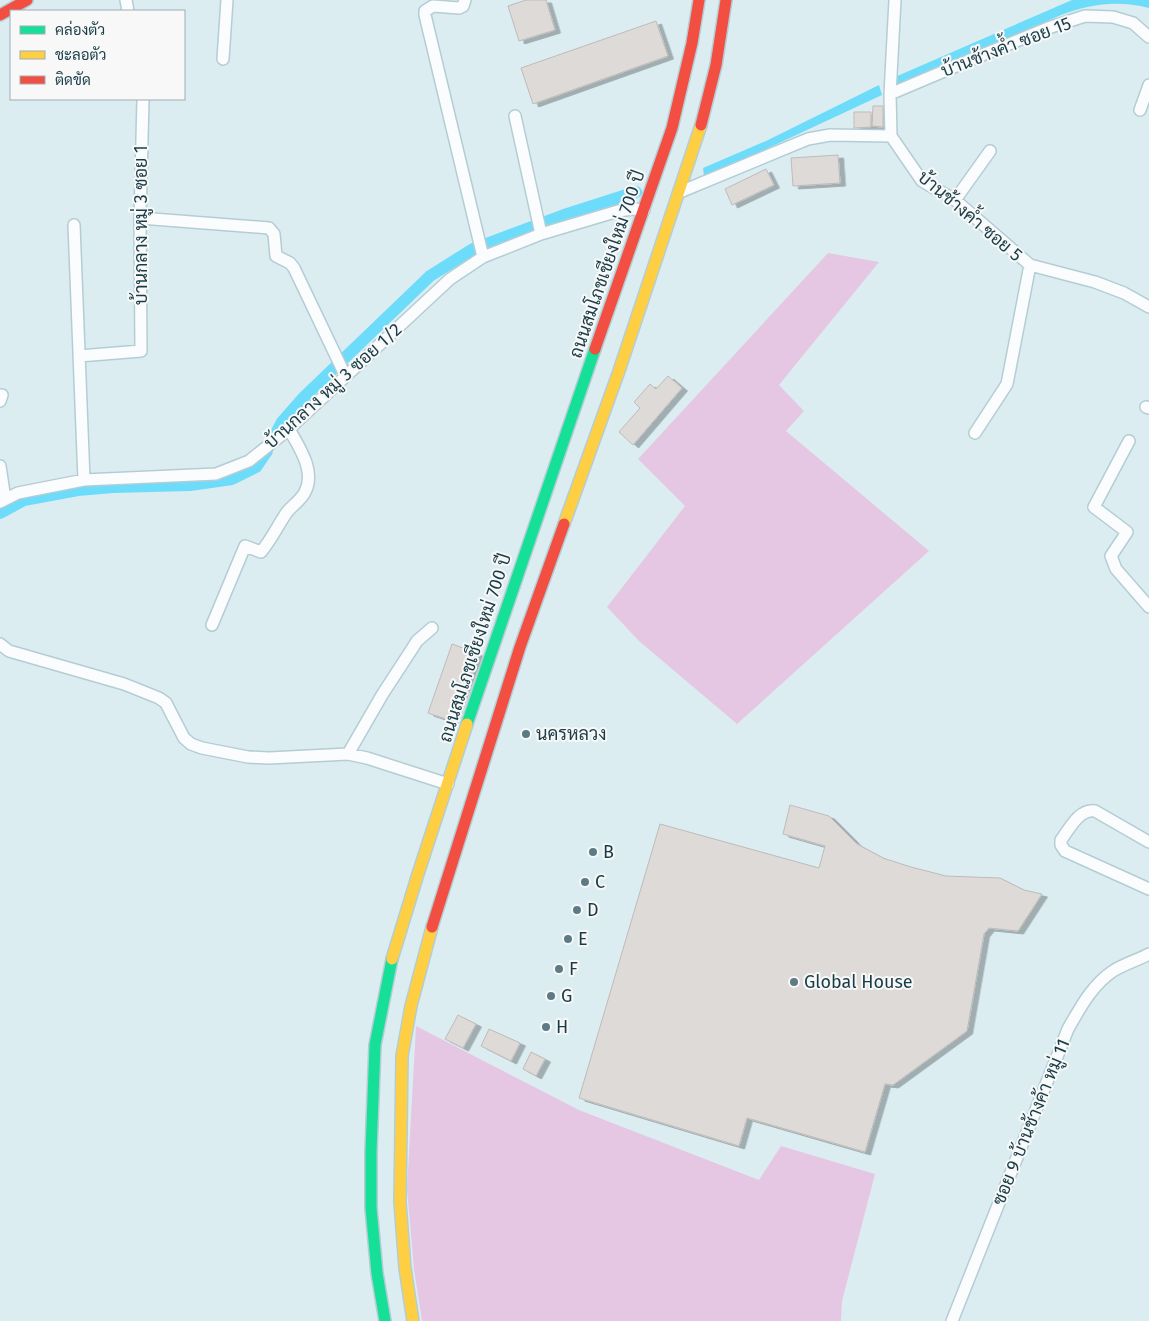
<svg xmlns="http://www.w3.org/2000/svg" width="1149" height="1321" font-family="'Fira Sans',Sarabun,sans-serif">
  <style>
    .green { fill: #e6c7e3 }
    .water { fill: #6ddcfa }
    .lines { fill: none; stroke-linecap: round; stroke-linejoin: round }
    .canal { stroke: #6ddcfa; stroke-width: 12 }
    .building { fill: #dedad8; stroke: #bfbab8; filter: url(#shadow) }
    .street-casing { stroke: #b4cdd4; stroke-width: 14 }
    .fast-casing { stroke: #b4cdd4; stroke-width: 14 }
    .slow-casing { stroke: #b4cdd4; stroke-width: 14 }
    .jam-casing { stroke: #b4cdd4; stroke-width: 14 }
    .street { stroke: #fafcfd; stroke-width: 11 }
    .fast { stroke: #16e098; stroke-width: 11 }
    .slow { stroke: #ffcf43; stroke-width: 11 }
    .jam { stroke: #f24e42; stroke-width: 11 }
    .poi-dot { fill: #5d7b84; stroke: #f8f8f8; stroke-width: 2 }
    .labels { text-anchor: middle; stroke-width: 4; stroke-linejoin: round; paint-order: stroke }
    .street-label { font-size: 18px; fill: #193d48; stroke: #f8f8f8 }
    .poi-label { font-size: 18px; fill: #193d48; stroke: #f8f8f8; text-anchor: start }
  </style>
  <defs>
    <filter id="shadow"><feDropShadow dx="5.5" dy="3" stdDeviation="0" flood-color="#0004"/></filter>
  </defs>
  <rect width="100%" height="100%" fill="#dcedf2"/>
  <!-- green -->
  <path class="green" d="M828,253l51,9 -100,123 25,26 -18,20 143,120 -192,173 -98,-83 -32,-34 78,-101 -47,-47z
    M416,1026l163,84 180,70 22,-34 94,28 -33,127 -1,20h-419l-8,-51 -7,-81z"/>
  <!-- water -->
  <path class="water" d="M1072,0h77v8c-32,-8 -58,-4 -88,7l-165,73 -1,-11z
    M879,85l3,10 -133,62 -45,19 -1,-8 63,-27z"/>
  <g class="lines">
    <!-- canal -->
    <path class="canal" d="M274,437l8,-15 22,-25 126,-121 43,-27 91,-34 72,-23
      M0,513l24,-13 54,-10 35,-3 77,-2 42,-6 24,-12 11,-16"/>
  </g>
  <!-- building -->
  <path class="building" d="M526,0h20l9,30 -36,11 -11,-35z
    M656,21l12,35 -135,48 -12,-36z
    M873,106h10v21l-11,-1z
    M854,112h17v15l-17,1z
    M838,155l2,28 -47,3 -2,-28z
    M766,169l8,16 -42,20 -7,-16z
    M668,376l14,12 -49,57 -14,-13 21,-24 -6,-6 16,-18 6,5z
    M452,644l25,9 -25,68 -24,-8z
    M790,805l39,11 28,28 26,14 28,9 35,9 54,2 24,12 18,4 -24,37 -29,-3 -5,6 -17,97 -74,54 -8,-1 -20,68 -118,-34 -8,28 -160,-48 81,-274 159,44 6,-22 -42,-12z
    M458,1015l18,9 -13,24 -18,-9z
    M489,1029l31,14 -9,18 -30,-15z
    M531,1052l14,7 -9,17 -13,-7z"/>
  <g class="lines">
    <defs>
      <path id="street" d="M126,0l2,11
        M465,0l-2,6 -4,2 -26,-2 -8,5v4l58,242
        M223,59l4,-59
        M890,94l85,-36 73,-30 37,-12 28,1 20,6 16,14
        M1140,110l9,-25
        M515,116l26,118
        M891,136l31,45 33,19 75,65 65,17 29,11 25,14
        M891,136l-1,-42 5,-94
        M680,192l128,-53 22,-4 61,1
        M955,200l35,-49
        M140,218l129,10 5,6 2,22 14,7 4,5 51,107
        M74,225l10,255
        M79,356l62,-5 -1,-133 3,-119
        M0,401l2,-6
        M1146,407l3,1
        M975,433l32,-49 23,-119
        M1129,441l-35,66 33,25 -16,24 5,13 33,38
        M0,466l5,33
        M0,502l18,-9 66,-13 132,-6 33,-13 40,-32 161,-150 33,-22 58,-23 77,-23 15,-2 11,1
        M212,625l33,-79 16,6c11,-13 17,-27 26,-40 6,-7 14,-12 18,-20 11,-21 -6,-45 -16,-63
        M0,644l9,7 115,33 35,14 7,5 4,8 14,27 7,6 11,4 46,9 21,1 79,-4 19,4 81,26
        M348,754l34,-59 28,-43 7,-11 15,-13
        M1149,842l-54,-31c-16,-2 -25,17 -34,29v5l4,6 84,38
        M952,1321l116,-292c12,-21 24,-44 45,-58 11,-7 25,-11 36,-17"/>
      <path id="fast" d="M467,724l128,-375
        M385,1321l-8,-48 -6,-65v-57l4,-106 17,-86"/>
      <path id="slow" d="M564,524l55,-153 82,-246
        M392,959l26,-85 49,-150
        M413,1321l-8,-53 -5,-66 2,-146 9,-50 21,-79"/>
      <path id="jam" d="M0,15l27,-15
        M701,125l15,-60 10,-65
        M595,349l77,-221 20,-85 7,-43
        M432,927l88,-280 44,-123"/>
    </defs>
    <!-- street casing -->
    <use href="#street" class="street-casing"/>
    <!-- fast casing -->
    <use href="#fast" class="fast-casing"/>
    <!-- slow casing -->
    <use href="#slow" class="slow-casing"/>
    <!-- jam casing -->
    <use href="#jam" class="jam-casing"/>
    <!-- street -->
    <use href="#street" class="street"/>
    <!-- fast -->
    <use href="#fast" class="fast"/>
    <!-- slow -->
    <use href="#slow" class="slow"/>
    <!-- jam -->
    <use href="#jam" class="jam"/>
  </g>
  <!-- markers -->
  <g class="poi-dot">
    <circle cx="526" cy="734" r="5"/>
    <circle cx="593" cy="852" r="5"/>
    <circle cx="585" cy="882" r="5"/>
    <circle cx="577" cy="910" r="5"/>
    <circle cx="568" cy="939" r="5"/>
    <circle cx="559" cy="969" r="5"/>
    <circle cx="794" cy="982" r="5"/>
    <circle cx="551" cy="996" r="5"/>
    <circle cx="546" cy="1027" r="5"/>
  </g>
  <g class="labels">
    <!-- street labels -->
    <g class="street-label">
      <text transform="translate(1006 47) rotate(-21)" y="6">บ้านช้างค้ำ ซอย 15</text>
      <text transform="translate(970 216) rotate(40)" y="6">บ้านช้างค้ำ ซอย 5</text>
      <text transform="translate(141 225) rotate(-90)" y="6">บ้านกลาง หมู่ 3 ซอย 1</text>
      <text transform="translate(607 264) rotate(-71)" y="6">ถนนสมโภชเชียงใหม่ 700 ปี</text>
      <text transform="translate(333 386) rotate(-42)" y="6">บ้านกลาง หมู่ 3 ซอย 1/2</text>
      <text transform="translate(475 648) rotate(-72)" y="6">ถนนสมโภชเชียงใหม่ 700 ปี</text>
      <text transform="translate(1031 1122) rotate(-68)" y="6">ซอย 9 บ้านช้างค้า หมู่ 11</text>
    </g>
    <!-- poi labels -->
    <g class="poi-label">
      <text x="536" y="740">นครหลวง</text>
      <text x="603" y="858">B</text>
      <text x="595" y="888">C</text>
      <text x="587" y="916">D</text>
      <text x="578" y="945">E</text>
      <text x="569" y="975">F</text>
      <text x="804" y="988">Global House</text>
      <text x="561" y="1002">G</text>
      <text x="556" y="1033">H</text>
    </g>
  </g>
  <!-- legend -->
  <rect x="10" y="10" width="175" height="90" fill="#f8f8f8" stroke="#9fadb2"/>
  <rect x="20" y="26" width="25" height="8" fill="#16e098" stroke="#9fadb2"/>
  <text x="55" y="35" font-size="15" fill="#193d48">คล่องตัว</text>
  <rect x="20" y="51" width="25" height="8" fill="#ffcf43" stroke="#9fadb2"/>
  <text x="55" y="60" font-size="15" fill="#193d48">ชะลอตัว</text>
  <rect x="20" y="76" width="25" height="8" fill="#f24e42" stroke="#9fadb2"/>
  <text x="55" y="85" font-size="15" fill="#193d48">ติดขัด</text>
</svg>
